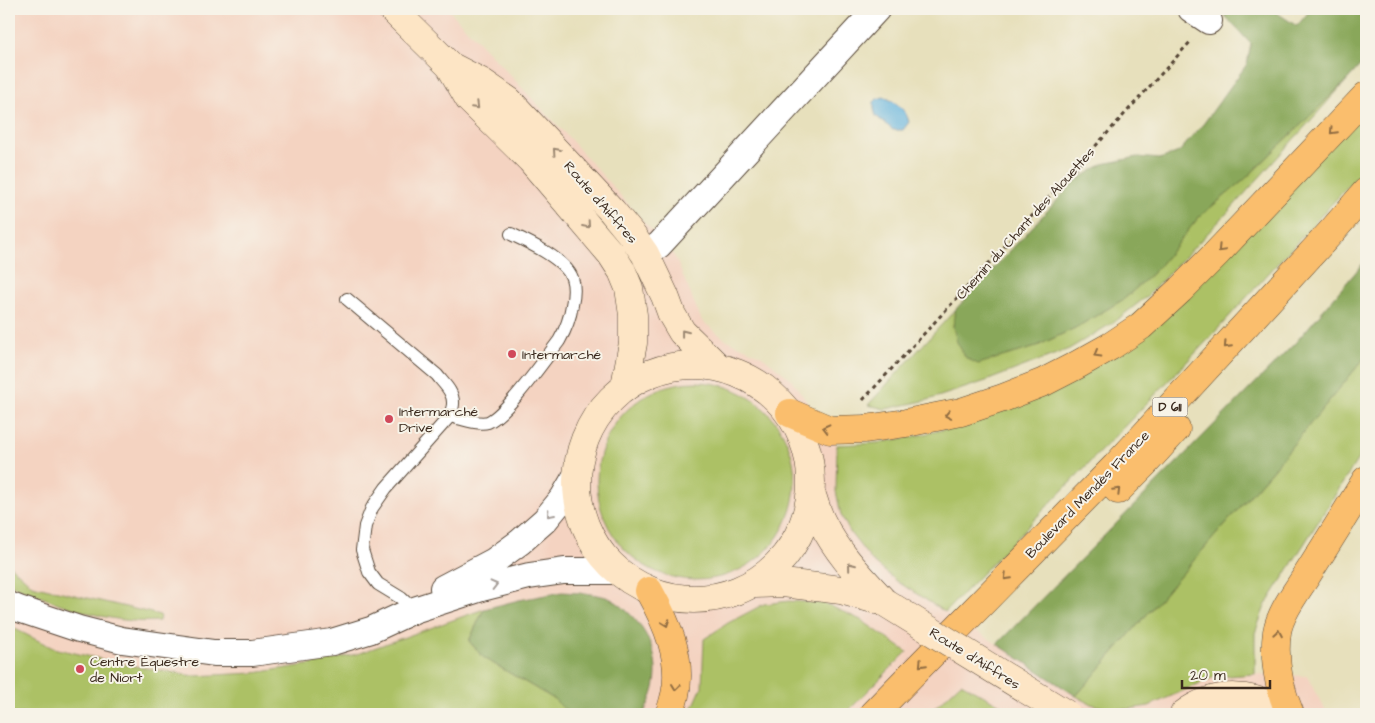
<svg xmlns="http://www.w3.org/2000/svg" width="1375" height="723" font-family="'Architects Daughter',sans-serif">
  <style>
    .built { fill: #f4d3c1 }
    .green { fill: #acc165; stroke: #747642 }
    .forest { fill: #89a75a; stroke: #62683c }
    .water { fill: #64b4de; stroke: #506f7e }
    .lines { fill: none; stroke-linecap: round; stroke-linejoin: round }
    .lane-casing { stroke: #554536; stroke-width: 14 }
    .street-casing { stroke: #554536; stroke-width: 28 }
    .secondary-casing { stroke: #554536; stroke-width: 29 }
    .primary-casing { stroke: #554536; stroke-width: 29 }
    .path { stroke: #554536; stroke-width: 3; stroke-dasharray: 4 4; stroke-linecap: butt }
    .lane { stroke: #fff; stroke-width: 12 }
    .street { stroke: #fff; stroke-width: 26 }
    .secondary { stroke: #fde5c5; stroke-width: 28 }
    .primary { stroke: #fabe6d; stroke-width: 28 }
    .secondary-bridge-casing { stroke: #554536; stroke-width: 29; stroke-linecap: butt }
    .secondary-bridge { stroke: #fde5c5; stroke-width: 28 }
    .oneway { stroke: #9c8872 }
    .oneway2 { stroke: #916d42 }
    .oneway3 { stroke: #a79f9a }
    .poi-dot { fill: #d1495b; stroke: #f7f3e8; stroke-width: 2 }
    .labels { text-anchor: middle; stroke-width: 4; stroke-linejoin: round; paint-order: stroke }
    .shield { fill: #f7f3e8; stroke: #73665b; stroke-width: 1 }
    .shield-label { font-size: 12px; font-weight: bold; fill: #3b2a1e }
    .street-label { font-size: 14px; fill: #3b2a1e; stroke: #f7f3e8 }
    .poi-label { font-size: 14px; fill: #3b2a1e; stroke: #f7f3e8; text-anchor: start }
  </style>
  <rect width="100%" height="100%" fill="#f7f3e8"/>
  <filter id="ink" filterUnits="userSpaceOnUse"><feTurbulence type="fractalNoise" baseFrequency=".02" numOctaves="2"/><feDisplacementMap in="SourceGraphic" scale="10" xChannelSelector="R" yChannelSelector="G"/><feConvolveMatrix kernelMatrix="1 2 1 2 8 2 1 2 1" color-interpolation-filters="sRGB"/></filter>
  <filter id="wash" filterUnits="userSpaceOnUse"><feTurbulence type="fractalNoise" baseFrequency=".0096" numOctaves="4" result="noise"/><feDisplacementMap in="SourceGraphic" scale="20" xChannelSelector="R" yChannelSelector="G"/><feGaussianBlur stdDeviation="1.12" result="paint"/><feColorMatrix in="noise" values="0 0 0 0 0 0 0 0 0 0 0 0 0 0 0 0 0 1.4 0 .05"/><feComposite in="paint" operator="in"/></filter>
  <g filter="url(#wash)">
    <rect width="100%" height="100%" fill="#e7e0bc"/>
    <!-- built -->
    <path class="built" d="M9,9h439l124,132 103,116 27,64 23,18 37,17 29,23 46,66 -1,46 5,24 10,19 21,27 26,21 99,62 79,52 15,8 19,5 39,-3 65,-29 41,-3 53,2 6,14 14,24h-1319z"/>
    <!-- green -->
    <path class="green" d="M1349,78l-120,133 -83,86 -32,25 -45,27 -83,32 -58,19 -43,9 -17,-4 87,-95 -2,17 80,21 44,-21 47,-28 31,-28 44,-54 45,-37z
      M1366,112v54l-5,6 -157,172 -259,268 -47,-30 -26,-21 -21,-27 -10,-19 -5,-24 1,-46 40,-2 39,-7 43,-10 86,-31z
      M1366,356v90l-101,160 -10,27v41l-41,3 -65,29 -20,3h-19l-19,-5 -15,-8 197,-227z
      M597 481a99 99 0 1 1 198 0a99 99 0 1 1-198 0Z
      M9,565l23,20 128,30 -1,6c-51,4 -104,-18 -150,-37z
      M789,601l35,2 37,17 46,32 -62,62h-155l12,-27 2,-48 24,-16 36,-19z
      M484,609l-15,32 15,17 70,41 15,15h-560v-88l44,22 69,16 72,12 60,-3 59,-9 44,-10z
      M961,683l43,24 -21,7h-55z"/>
    <!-- forest -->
    <path class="forest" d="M1231,9h40l26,17 14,-17h55v50l-17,19 -105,102 -45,37 -44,54 -31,28 -47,28 -44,21 -55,16 -12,-6 -9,-16 -4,-15 2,-17 120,-129 28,-17 34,-7 23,2 19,-7 25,-29 43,-59 4,-20 -26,-28z
      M1366,260v96l-93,113 -197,227 -79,-52 299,-302z
      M562,592c13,1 37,1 49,7 8,4 15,11 21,17 27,29 32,64 11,98h-74l-15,-15 -70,-41 -15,-17 15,-32 35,-9z
      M1004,707l12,7h-33z"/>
    <!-- water -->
    <path class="water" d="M884,97c12,5 22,12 25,25l-6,8h-10l-17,-14 -2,-7v-7l3,-3z"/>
  </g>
  <g filter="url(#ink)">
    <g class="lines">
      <defs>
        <path id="lane" d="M347,299l90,76c6,8 17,17 16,29 0,3 -2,8 -3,12l-64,72 -14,20 -7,18 -3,24 7,22 9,12 23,14 13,12
          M450,416c11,2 27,9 38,6 18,-7 57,-63 71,-81 7,-12 11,-22 13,-36 2,-9 3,-18 0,-27 -7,-19 -44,-36 -61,-44"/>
        <path id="street" d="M1191,9l18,12
          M645,254l14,-9 218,-236
          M443,588l51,-27 26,-19 25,-22 18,-22 14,-24
          M9,605l10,4 60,20 43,11 92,13h38l80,-11 39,-12 43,-20 68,-22 47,-12 35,-5h53"/>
        <path id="secondary" d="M392,9l58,57 19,33 62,61 80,94 11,17 7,17 4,27v28l-8,43
          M450,66l33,17 26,18 103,110 19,23 14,20 20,42 7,19 10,17 36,35
          M577 482a117 117 0 1 1 234 0a117 117 0 1 1-234 0Z
          M811,493c4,10 6,20 11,29 15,31 39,55 62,80
          M755,584l28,-1 58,7 43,12
          M1184,714c33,-24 70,-21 103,0"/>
        <path id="primary" d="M790,413l40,17 35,-1 41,-6 55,-11 42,-14 41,-16 33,-17 34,-19 30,-20 39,-36 37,-37 149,-157
          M1118,490l27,-27 31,-34
          M649,591c18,32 34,68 26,104 -2,7 -3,13 -6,19
          M873,714l243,-248 217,-236 33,-38
          M1290,714c-11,-26 -17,-53 -13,-82 3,-19 20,-41 30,-57 20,-32 40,-63 59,-95"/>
      </defs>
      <!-- lane casing -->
      <use href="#lane" class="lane-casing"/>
      <!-- street casing -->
      <use href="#street" class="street-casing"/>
      <!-- secondary casing -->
      <use href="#secondary" class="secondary-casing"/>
      <!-- primary casing -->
      <use href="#primary" class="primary-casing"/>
      <!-- path -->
      <path class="path" d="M863,400l139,-151 189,-208"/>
      <!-- lane -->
      <use href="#lane" class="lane"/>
      <!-- street -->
      <use href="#street" class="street"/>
      <!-- secondary -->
      <use href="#secondary" class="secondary"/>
      <!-- primary -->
      <use href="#primary" class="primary"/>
      <defs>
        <path id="secondary-bridge" d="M884,602l182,112"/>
      </defs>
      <!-- secondary-bridge casing -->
      <use href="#secondary-bridge" class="secondary-bridge-casing"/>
      <!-- secondary-bridge -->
      <use href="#secondary-bridge" class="secondary-bridge"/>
    </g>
    <!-- one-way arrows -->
    <defs><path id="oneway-chevron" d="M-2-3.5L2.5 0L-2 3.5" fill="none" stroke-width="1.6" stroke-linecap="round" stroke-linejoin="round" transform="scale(1.25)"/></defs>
    <g class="oneway">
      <use href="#oneway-chevron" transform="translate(476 106) rotate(45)"/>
      <use href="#oneway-chevron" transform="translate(556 151) rotate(-132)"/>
      <use href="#oneway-chevron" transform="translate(587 225) rotate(49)"/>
      <use href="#oneway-chevron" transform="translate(684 333) rotate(-128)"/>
      <use href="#oneway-chevron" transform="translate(851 566) rotate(-129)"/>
    </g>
    <g class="oneway2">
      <use href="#oneway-chevron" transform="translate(1333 131) rotate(133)"/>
      <use href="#oneway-chevron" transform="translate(1221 249) rotate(134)"/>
      <use href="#oneway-chevron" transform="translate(1227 345) rotate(133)"/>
      <use href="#oneway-chevron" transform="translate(1097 354) rotate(150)"/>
      <use href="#oneway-chevron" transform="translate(948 415) rotate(169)"/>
      <use href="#oneway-chevron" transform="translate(826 428) rotate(-166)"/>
      <use href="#oneway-chevron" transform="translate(1117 491) rotate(-45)"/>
      <use href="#oneway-chevron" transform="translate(1007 577) rotate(135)"/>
      <use href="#oneway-chevron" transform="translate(666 623) rotate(70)"/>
      <use href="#oneway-chevron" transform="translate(1278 633) rotate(-80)"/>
      <use href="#oneway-chevron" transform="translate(922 664) rotate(134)"/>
      <use href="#oneway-chevron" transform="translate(676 687) rotate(97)"/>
    </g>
    <g class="oneway3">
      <use href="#oneway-chevron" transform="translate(550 514) rotate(131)"/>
      <use href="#oneway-chevron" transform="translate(494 585) rotate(-14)"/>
    </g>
  </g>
  <!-- markers -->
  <g class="poi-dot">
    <circle cx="512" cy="354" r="5"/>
    <circle cx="389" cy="419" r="5"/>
    <circle cx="80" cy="669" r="5"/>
  </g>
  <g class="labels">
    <!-- shield labels -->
    <rect class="shield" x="1152.5" y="397.5" width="35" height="19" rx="4"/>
    <g class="shield-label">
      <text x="1170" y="411">D 611</text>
    </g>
    <!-- street labels -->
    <g class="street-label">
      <text transform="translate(601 202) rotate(49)" y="5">Route d'Aiffres</text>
      <text transform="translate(1025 223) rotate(-48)" y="5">Chemin du Chant des Alouettes</text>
      <text transform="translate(1087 494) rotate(-46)" y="5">Boulevard Mendès France</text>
      <text transform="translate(975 658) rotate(32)" y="5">Route d'Aiffres</text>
    </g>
    <!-- poi labels -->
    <g class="poi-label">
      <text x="522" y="359">Intermarché</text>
      <text x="399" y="416">Intermarché<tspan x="399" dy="16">Drive</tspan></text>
      <text x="90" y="666">Centre Équestre<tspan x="90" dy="16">de Niort</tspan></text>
    </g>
  </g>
  <!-- margin -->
  <rect width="1375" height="723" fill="none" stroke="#f7f3e8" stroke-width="30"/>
  <!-- scale -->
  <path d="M1182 680v8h88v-8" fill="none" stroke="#3b2a1e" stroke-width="2.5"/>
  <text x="1190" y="680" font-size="15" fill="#3b2a1e" stroke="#f7f3e8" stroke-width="4" paint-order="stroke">20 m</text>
</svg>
